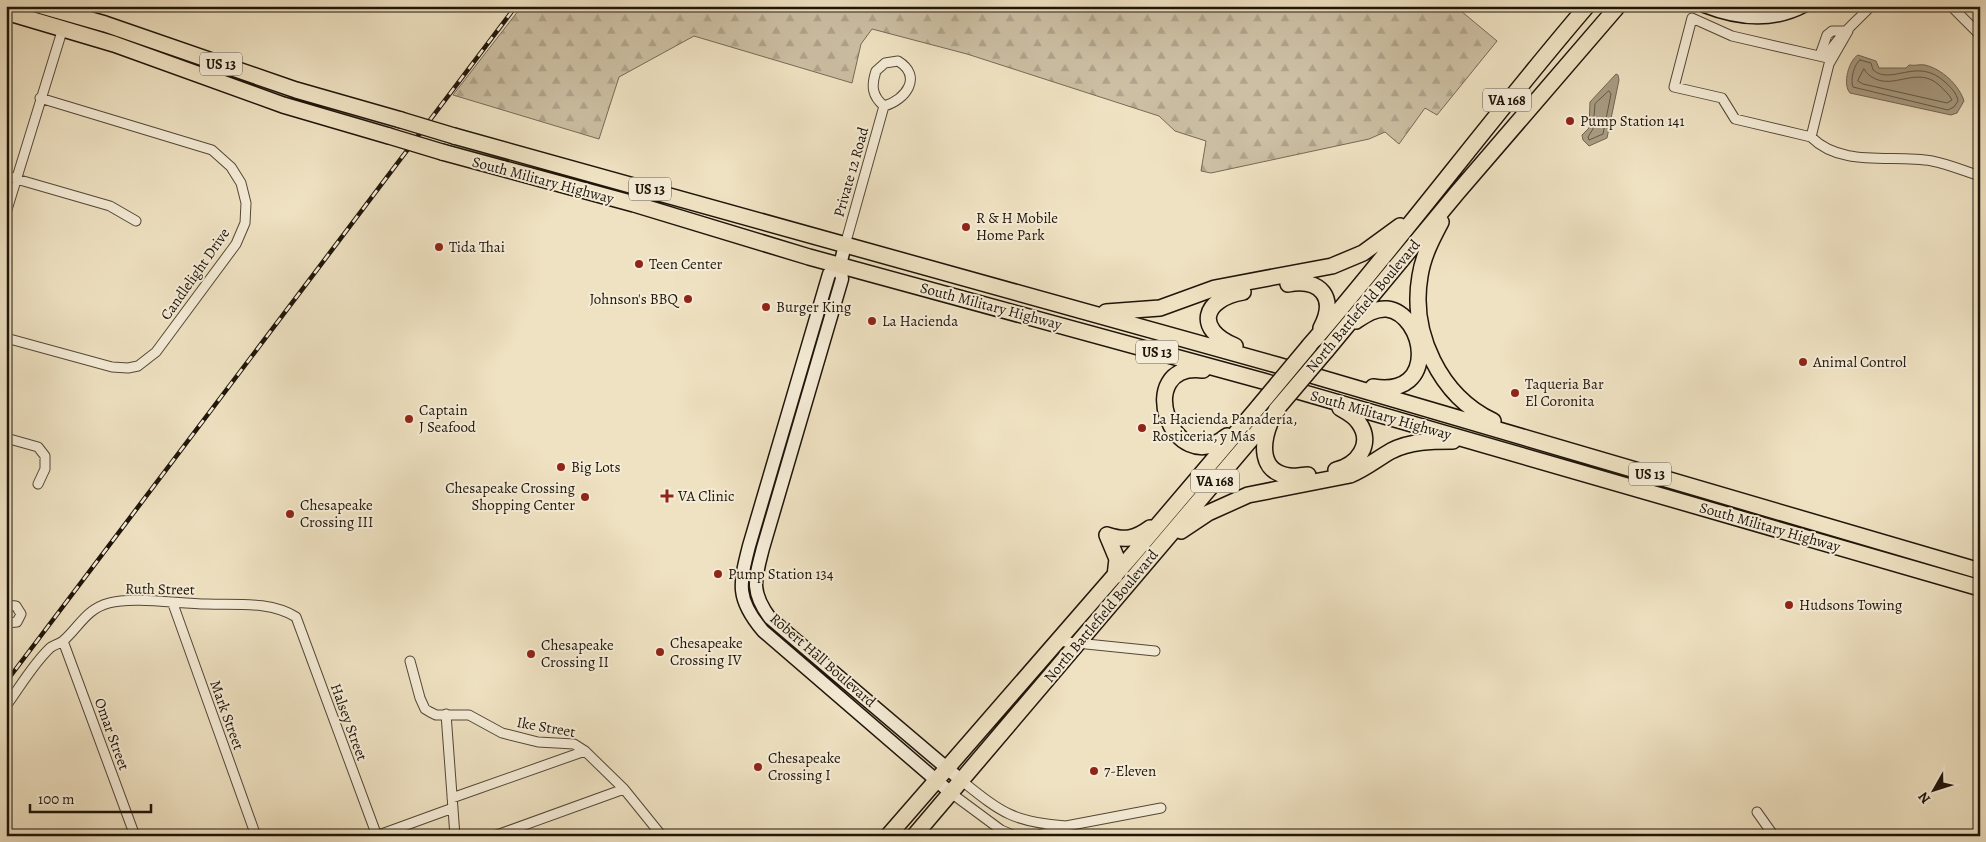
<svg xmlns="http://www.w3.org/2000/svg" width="1986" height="842" font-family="Alegreya,serif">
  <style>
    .forest { fill: url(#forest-firs); stroke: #766a56 }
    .water { fill: #a89c83; stroke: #716653 }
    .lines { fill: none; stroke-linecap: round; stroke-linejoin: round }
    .shore { stroke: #645846; stroke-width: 1 }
    .street-casing { stroke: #534838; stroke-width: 11 }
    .secondary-casing { stroke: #1f150a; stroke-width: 15 }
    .primary-casing { stroke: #1f150a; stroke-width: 18 }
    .street { stroke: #f5ecd7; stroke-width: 9 }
    .secondary { stroke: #f5ecd7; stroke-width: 12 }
    .primary { stroke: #efe2c2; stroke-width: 15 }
    .rail-casing { stroke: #1f150a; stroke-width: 4.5 }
    .rail { stroke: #f5ecd7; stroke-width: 2.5; stroke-dasharray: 8; stroke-linecap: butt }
    .primary-bridge-casing { stroke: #1f150a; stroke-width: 18; stroke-linecap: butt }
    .primary-bridge { stroke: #efe2c2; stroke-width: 15 }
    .poi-dot { fill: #8f2418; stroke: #f5ecd7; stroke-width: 2 }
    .labels { text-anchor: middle; stroke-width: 4; stroke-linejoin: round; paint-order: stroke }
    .shield { fill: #f5ecd7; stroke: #5f5648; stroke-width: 1 }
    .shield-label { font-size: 14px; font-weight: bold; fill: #1f150a }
    .poi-label { font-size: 15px; fill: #1f150a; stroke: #f5ecd7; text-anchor: start }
    .street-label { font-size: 15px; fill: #1f150a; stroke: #f5ecd7 }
  </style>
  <defs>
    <pattern id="forest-firs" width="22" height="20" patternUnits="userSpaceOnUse" patternTransform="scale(1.25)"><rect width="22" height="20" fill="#ccbfa3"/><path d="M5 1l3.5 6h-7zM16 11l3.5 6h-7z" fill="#afa38b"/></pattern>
  </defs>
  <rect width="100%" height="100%" fill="#efe2c2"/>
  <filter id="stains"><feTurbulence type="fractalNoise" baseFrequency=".004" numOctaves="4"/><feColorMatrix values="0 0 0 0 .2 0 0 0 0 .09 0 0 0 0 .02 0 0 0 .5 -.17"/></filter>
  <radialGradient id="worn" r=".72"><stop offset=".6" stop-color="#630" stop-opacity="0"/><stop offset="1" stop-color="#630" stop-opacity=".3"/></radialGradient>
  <!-- forest -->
  <path class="forest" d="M522,6h933l42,35 -60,74 -12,-7 -26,36 -14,-12 -16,7 -158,34 -10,-2 5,-30 -31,-10 -16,-15 -192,-62 -95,-25 -11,15 -9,39 -158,-47 -75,41 -20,62 -146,-44z"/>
  <!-- water -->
  <path class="water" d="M1858,55l18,6 3,7h27l3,-3c6,1 11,-1 16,0 17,4 34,20 39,36l-7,12 -6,2 -101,-22c-8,-9 -1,-33 8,-38z
    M1616,74l2,1 1,5 -12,58 -18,8 -6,-6 -1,-5 7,-7 1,-26z"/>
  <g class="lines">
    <!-- shore -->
    <path class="shore" d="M1860,60l11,3 2,7c19,16 44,-14 72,12 6,6 12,11 13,19l-4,6 -6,3 -95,-23c-3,-7 1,-23 7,-27z
      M1864,69c2,3 4,6 8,8 21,14 45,-12 67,8 5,5 10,9 13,15l-5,3 -84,-19 -5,-3z
      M1609,91l2,3 -8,40 -14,6 -1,-3 5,-8 2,-25z"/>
    <defs>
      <path id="street" d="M1951,6l29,29
        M1848,31l-19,33 -18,73c31,31 81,17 121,24 16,3 32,10 48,15
        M1820,55l7,-20 5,-4h15
        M1826,57c12,-21 28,-33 45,-51
        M1811,137l-76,-18 -13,-21 -48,-11 18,-69 40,18 100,23
        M6,176l104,30 26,15
        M6,213l57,-185
        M845,245l39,-139c22,-6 39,-30 14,-45l-13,2 -9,8c-5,15 -4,25 8,35
        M6,338l106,29 16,1 10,-2 18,-14 80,-108 9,-21 1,-20 -5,-20 -10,-16 -19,-17 -172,-52
        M6,438l32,9 7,9v13l-7,15
        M173,604l83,232
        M6,605l10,1 5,8 -4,8 -11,1
        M63,641l72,195
        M1057,641l98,10
        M410,661l10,37 5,11 5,3 6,3h33l33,18 36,9 36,2 11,7 39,38 38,47
        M6,706c14,-19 27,-42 44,-58 3,-3 9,-4 13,-7 16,-14 23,-32 46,-38 24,-7 71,1 98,1 30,1 63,-3 89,13l81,219
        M446,714l9,122
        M962,781c40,32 51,41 104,45l-30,10
        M951,793l50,37 14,6
        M452,798l133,-47
        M1757,812l17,24
        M1066,826l95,-18
        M376,836l77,-28
        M494,836l130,-47"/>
      <path id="secondary" d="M1704,6c33,13 68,17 100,0
        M845,245l-5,20 2,14 -79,269c-8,31 -13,43 7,70l192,163
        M840,265l-11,9 -80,272c-10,39 -13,53 14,85l188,162"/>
      <path id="primary" d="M42,6l63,18 191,66 105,30
        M6,12l108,32 169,61 106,31
        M454,136l823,229 703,206
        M442,152l192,52 175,53 454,124 717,207
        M1441,222c-9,17 -18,34 -21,54 -10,57 20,120 73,145
        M1288,284c33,-6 49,14 33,44
        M1106,312l54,-4 55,-20 117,-22 31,-13 37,-27
        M1356,321c9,-6 19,-13 31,-12 38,5 53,89 -14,78
        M1235,346c-41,-17 -32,-47 8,-54
        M1309,346c96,-111 182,-228 278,-340
        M1326,351l131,-158 161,-187
        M1203,370c-71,-9 -32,112 24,66
        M1270,423c-8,20 -11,49 19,53 6,1 13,-1 19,-1
        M1336,470c21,-5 38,-26 23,-47 -4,-7 -12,-11 -19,-15
        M1181,531l27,-18 40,-18 102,-20c15,-6 27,-16 41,-24 19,-10 41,-10 62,-10
        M1107,535c18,6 28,4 43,-7
        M1107,535l10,24 -2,17
        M888,836l247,-284 124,-146
        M914,836l362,-426"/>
    </defs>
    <!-- street casing -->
    <use href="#street" class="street-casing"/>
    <!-- secondary casing -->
    <use href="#secondary" class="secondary-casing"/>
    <!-- primary casing -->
    <use href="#primary" class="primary-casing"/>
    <!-- street -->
    <use href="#street" class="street"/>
    <!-- secondary -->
    <use href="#secondary" class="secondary"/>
    <!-- primary -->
    <use href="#primary" class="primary"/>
    <defs>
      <path id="rail" d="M6,682l510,-676"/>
    </defs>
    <!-- rail casing -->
    <use href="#rail" class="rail-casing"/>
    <!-- rail -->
    <use href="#rail" class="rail"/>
    <defs>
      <path id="primary-bridge" d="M401,120l53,16
        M389,136l53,16
        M1259,406l50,-60
        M1276,410l50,-59"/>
    </defs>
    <!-- primary-bridge casing -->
    <use href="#primary-bridge" class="primary-bridge-casing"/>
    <!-- primary-bridge -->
    <use href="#primary-bridge" class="primary-bridge"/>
  </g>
  <!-- markers -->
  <g class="poi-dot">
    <circle cx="1570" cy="121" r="5"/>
    <circle cx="966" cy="227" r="5"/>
    <circle cx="439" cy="247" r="5"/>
    <circle cx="639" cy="264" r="5"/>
    <circle cx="688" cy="299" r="5"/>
    <circle cx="766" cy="307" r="5"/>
    <circle cx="872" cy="321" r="5"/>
    <circle cx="1803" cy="362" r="5"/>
    <circle cx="1515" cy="393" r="5"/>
    <circle cx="409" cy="419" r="5"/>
    <circle cx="1142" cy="428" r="5"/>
    <circle cx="561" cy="467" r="5"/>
    <path d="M664.5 488.5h5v5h5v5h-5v5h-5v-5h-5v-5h5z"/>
    <circle cx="585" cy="497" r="5"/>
    <circle cx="290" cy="514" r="5"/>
    <circle cx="718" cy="574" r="5"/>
    <circle cx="1789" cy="605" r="5"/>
    <circle cx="660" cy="652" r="5"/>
    <circle cx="531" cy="654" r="5"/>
    <circle cx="758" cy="767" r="5"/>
    <circle cx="1094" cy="771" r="5"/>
  </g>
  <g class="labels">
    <!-- shield labels -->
    <g class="shield">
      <rect x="200" y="52.5" width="42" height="23" rx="4"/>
      <rect x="1483" y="88.5" width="48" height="23" rx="4"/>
      <rect x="629" y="177.5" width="42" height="23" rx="4"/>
      <rect x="1136" y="340.5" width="42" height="23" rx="4"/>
      <rect x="1629" y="462.5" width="42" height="23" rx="4"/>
      <rect x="1191" y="469.5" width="48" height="23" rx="4"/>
    </g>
    <g class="shield-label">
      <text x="221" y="69">US 13</text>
      <text x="1507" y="105">VA 168</text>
      <text x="650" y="194">US 13</text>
      <text x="1157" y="357">US 13</text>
      <text x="1650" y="479">US 13</text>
      <text x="1215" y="486">VA 168</text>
    </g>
    <!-- poi labels -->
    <g class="poi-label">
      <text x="1580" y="126">Pump Station 141</text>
      <text x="976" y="223">R &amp; H Mobile<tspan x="976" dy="17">Home Park</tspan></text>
      <text x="449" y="252">Tida Thai</text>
      <text x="649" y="269">Teen Center</text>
      <text x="678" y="304" text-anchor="end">Johnson's BBQ</text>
      <text x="776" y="312">Burger King</text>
      <text x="882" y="326">La Hacienda</text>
      <text x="1813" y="367">Animal Control</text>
      <text x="1525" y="389">Taqueria Bar<tspan x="1525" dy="17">El Coronita</tspan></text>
      <text x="419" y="415">Captain<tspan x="419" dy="17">J Seafood</tspan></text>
      <text x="1152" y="424">La Hacienda Panadería,<tspan x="1152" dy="17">Rosticeria, y Más</tspan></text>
      <text x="571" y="472">Big Lots</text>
      <text x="575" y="493" text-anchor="end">Chesapeake Crossing<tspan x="575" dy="17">Shopping Center</tspan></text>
      <text x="678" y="501">VA Clinic</text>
      <text x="300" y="510">Chesapeake<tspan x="300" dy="17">Crossing III</tspan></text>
      <text x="728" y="579">Pump Station 134</text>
      <text x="1799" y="610">Hudsons Towing</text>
      <text x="670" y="648">Chesapeake<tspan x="670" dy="17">Crossing IV</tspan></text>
      <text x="541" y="650">Chesapeake<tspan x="541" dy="17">Crossing II</tspan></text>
      <text x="768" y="763">Chesapeake<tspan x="768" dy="17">Crossing I</tspan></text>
      <text x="1104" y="776">7-Eleven</text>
    </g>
    <!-- street labels -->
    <g class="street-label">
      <text transform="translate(851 172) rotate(-74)" y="5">Private 12 Road</text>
      <text transform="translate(543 180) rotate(15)" y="5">South Military Highway</text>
      <text transform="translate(195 274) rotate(-55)" y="5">Candlelight Drive</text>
      <text transform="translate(991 306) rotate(15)" y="5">South Military Highway</text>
      <text transform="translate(1363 306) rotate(-50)" y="5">North Battlefield Boulevard</text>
      <text transform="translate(1381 415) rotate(16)" y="5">South Military Highway</text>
      <text transform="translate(1770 527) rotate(16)" y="5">South Military Highway</text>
      <text transform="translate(160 589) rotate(1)" y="5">Ruth Street</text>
      <text transform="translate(1101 616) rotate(-50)" y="5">North Battlefield Boulevard</text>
      <text transform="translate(823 660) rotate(41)" y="5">Robert Hall Boulevard</text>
      <text transform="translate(227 715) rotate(70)" y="5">Mark Street</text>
      <text transform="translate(349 722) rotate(70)" y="5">Halsey Street</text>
      <text transform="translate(546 727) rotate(10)" y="5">Ike Street</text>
      <text transform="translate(112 734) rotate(70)" y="5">Omar Street</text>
    </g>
  </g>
  <!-- margin -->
  <rect width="1986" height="842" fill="none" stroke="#efe2c2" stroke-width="25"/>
  <rect x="8" y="8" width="1971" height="827" fill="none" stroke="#1f150a" stroke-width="2.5"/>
  <rect x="12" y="12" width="1961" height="817" fill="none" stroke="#1f150a"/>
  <!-- north arrow -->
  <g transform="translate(1934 790) rotate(231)" stroke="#f5ecd7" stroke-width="4" paint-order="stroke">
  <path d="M0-4L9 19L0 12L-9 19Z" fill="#1f150a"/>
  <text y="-8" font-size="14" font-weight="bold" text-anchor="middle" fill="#1f150a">N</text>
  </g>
  <!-- scale -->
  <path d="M30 804v8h121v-8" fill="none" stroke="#1f150a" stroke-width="2.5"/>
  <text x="38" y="804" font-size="15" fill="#1f150a" stroke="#f5ecd7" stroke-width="4" paint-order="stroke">100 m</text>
  <rect width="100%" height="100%" filter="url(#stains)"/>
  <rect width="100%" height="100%" fill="url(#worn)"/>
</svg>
